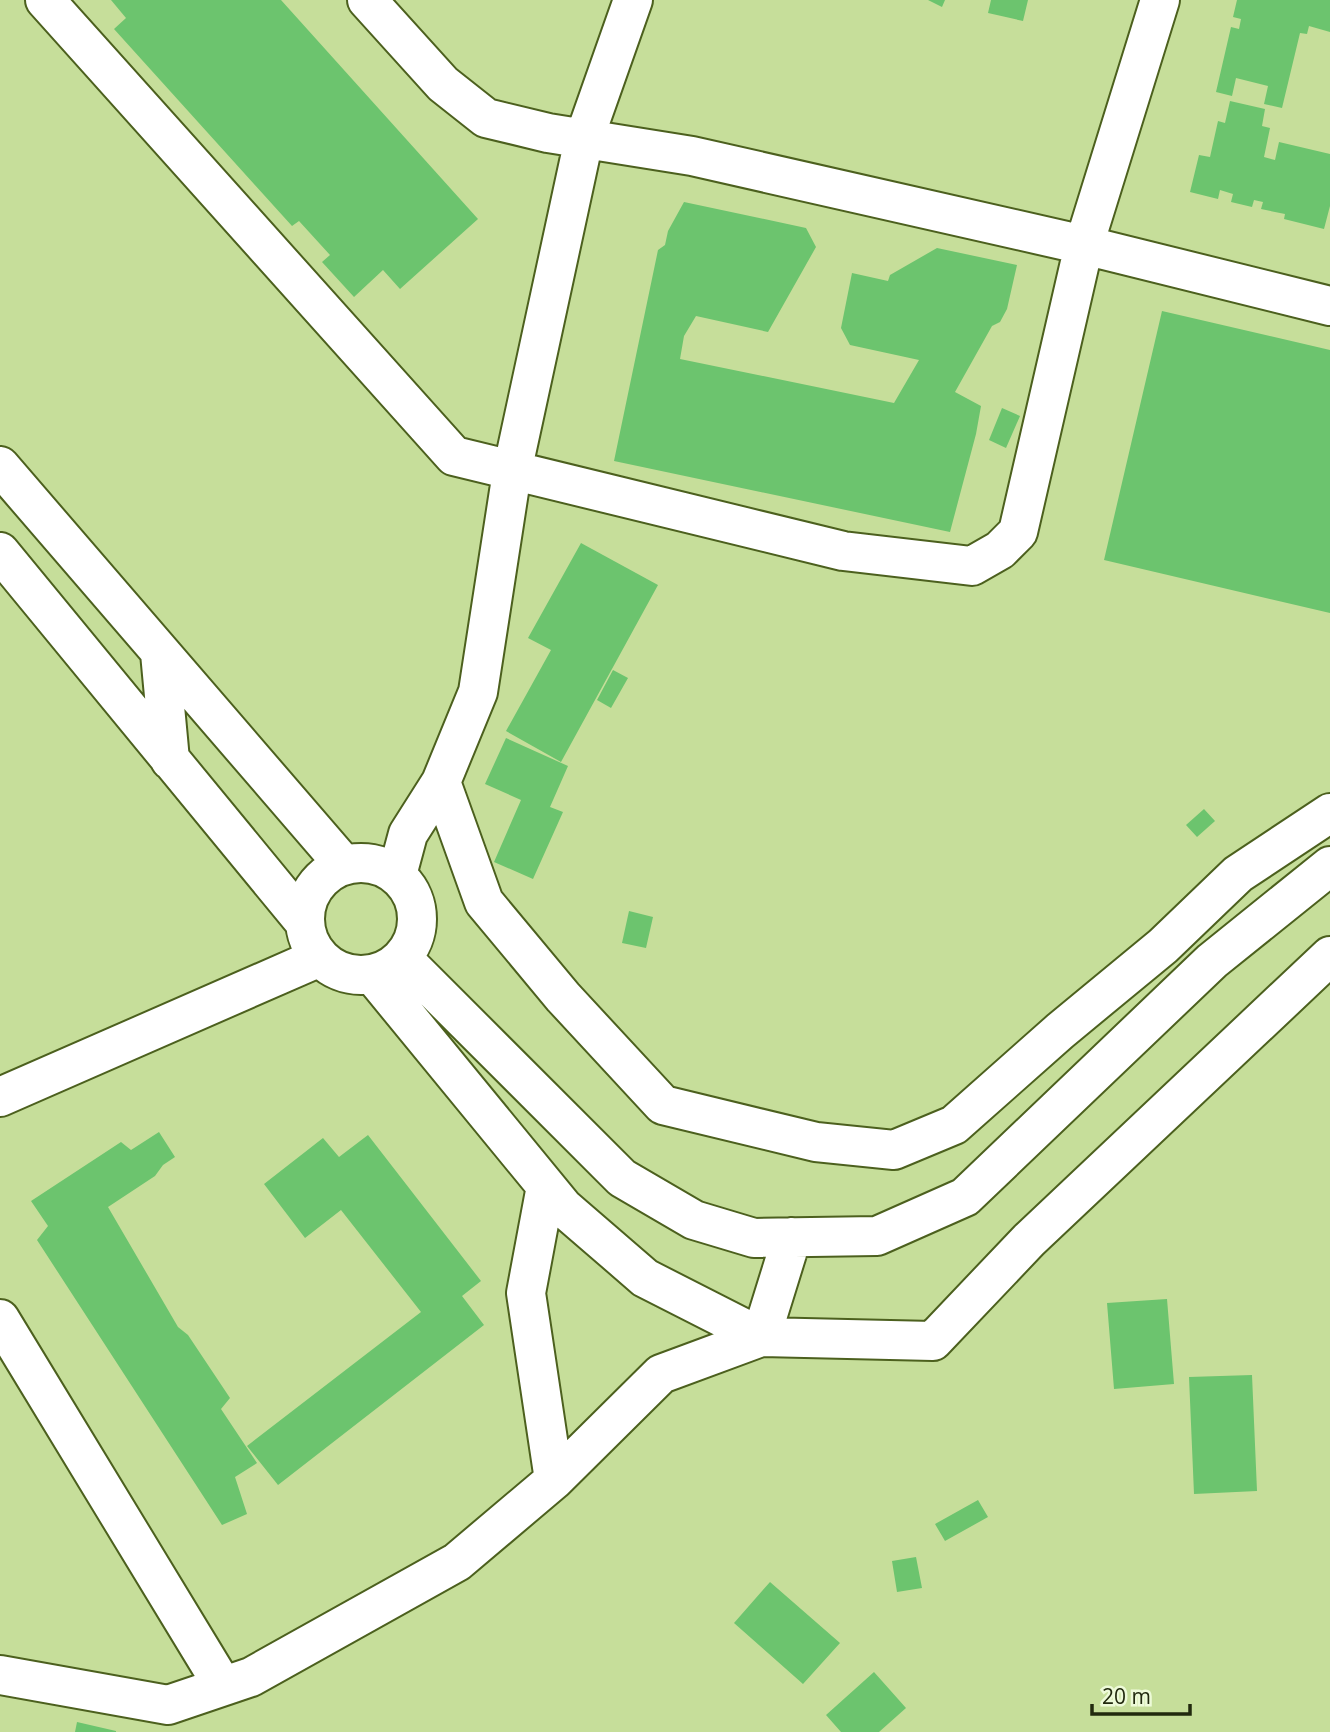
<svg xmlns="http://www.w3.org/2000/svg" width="1330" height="1732" font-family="'Open Sans',sans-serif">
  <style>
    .building { fill: #6cc46e }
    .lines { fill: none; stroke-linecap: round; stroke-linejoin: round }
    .minor-casing { stroke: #4c601e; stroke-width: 42 }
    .minor { stroke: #fff; stroke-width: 38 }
  </style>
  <rect width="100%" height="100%" fill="#c6de9a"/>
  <!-- building -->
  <path class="building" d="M111,0h170l197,219 -78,70 -17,-19 -29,27 -32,-35 8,-7 -31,-34 -7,5 -178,-197 12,-11z
    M928,0h17l-3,7z
    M991,0h37l-5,21 -35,-8z
    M1237,0h93v32l-21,-6 -2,8 -7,-1 -18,75 -18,-4 4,-18 -32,-8 -4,18 -16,-4 15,-65 8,2 2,-10 -8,-2z
    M1230,101l35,8 -3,17 8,2 -6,29 11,3 4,-18 51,12v52l-6,23 -40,-10 1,-5 -24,-5 2,-7 -9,-2 -2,7 -21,-5 2,-8 -13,-4 -2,9 -28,-7 9,-37 11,2 8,-36 7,2z
    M684,202l122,26 10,19 -48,85 -72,-16 -12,20 -4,23 214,44 25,-43 -69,-15 -9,-17 11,-55 36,8 2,-6 47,-27 80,17 -10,44 -7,13 -8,4 -37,66 26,14 -5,28 -26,98 -336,-71 44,-211 7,-5 3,-14z
    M1162,311l168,39v263l-226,-53z
    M1002,408l18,8 -14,32 -17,-8z
    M581,543l77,42 -97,177 -55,-31 45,-81 -23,-12z
    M613,670l15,8 -17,30 -14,-8z
    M506,738l62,28 -18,41 13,5 -30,67 -39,-17 27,-62 -36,-16z
    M1204,809l11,12 -18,16 -11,-12z
    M629,911l24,6 -7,31 -24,-5z
    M159,1132l16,25 -12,8 -8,11 -47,31 70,120 10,8 42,63 -9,11 36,54 -22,14 12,37 -25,11 -185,-285 11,-14 -17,-25 90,-59 10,8z
    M368,1135l113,146 -19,15 22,29 -206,160 -31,-39 174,-134 -80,-102 -36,28 -41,-54 59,-46 16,19z
    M1167,1299l7,85 -60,5 -7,-86z
    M1252,1375l5,116 -63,3 -5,-117z
    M978,1500l10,17 -43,24 -10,-17z
    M916,1557l6,31 -25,4 -5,-31z
    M770,1582l70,61 -37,41 -69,-61z
    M874,1672l32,36 -27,24h-38l-15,-17z
    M77,1722l39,9v1h-41z"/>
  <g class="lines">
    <defs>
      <path id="minor" d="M45,0l409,456 389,95 129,15 28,-16 18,-18 66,-287 76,-245
        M367,0l76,84 43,34 62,15 144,23 392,89 246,61
        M0,466l344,399
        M0,552l305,371
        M160,653l10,107
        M441,782l43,120 79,95 100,108 153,37 78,8 60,-25 106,-94 103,-85 75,-72 92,-61
        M305 919a56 56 0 1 1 112 0a56 56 0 1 1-112 0Z
        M397,875l11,-41 33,-52 37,-90 34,-220 72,-333 49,-139
        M402,958l220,220 72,42 60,18 123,-2 88,-39 247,-236 118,-95
        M372,974l192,234 81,70 116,59 172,4 96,-101 301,-284
        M0,1097l320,-140
        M546,1186l-20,107 28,187
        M0,1319l223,367
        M0,1675l168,30 83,-28 206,-115 97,-82 107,-106 100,-37 31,-100"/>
    </defs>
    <!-- minor casing -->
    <use href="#minor" class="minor-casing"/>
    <!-- minor -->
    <use href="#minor" class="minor"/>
  </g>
  <!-- scale -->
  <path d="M1092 1704v10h98v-10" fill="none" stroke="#21290e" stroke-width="3.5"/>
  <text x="1102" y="1704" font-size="21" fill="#21290e" stroke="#edfad8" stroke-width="5" paint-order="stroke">20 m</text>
</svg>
